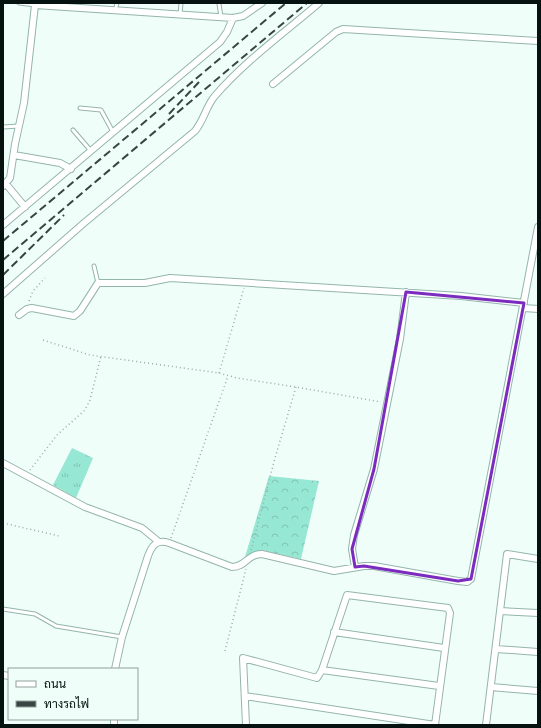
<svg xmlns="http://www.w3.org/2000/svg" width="541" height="728" font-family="'PT Sans Narrow',Sarabun,sans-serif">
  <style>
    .grass { fill: url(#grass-tufts) }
    .forest { fill: url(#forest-crowns) }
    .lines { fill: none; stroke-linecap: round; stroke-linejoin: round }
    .lane-casing { stroke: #94b5ac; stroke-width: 5 }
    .street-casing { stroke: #94b5ac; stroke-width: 8 }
    .path { stroke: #9caaa6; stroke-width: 1.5; stroke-dasharray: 1 3; stroke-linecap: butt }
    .lane { stroke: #fff; stroke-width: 3 }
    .street { stroke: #fff; stroke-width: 6 }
    .rail { stroke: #394542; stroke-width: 2; stroke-dasharray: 8 4; stroke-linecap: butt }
    .marked { fill: none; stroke: #7b2cbf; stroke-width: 3; stroke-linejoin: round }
  </style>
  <defs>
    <pattern id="grass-tufts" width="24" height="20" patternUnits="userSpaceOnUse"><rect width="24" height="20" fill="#96e7d3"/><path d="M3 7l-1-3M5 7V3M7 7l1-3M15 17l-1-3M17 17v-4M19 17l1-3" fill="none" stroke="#80c5b4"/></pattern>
    <pattern id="forest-crowns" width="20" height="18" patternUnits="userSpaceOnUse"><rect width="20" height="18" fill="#96e7d3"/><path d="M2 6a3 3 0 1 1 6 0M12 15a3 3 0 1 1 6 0" fill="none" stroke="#80c5b4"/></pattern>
  </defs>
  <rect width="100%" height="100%" fill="#f0fefa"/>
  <!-- grass -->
  <path class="grass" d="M72,448l21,10 -17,40 -23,-13z"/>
  <!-- forest -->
  <path class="forest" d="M269,476l50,5 -18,78 -39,-9 -17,7z"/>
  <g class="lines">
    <defs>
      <path id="lane" d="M19,3l16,2
        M219,4l2,13
        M115,11l2,-8
        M180,15l1,-12
        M80,108l21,2 12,22
        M3,127l16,-1
        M73,130l18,21
        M94,266l4,17
        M3,609l32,5 21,12 66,11"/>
      <path id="street" d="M36,3l-1,2 198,13 10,-2 19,-13
        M273,84l63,-52 7,-3 195,12
        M14,155l46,8 11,6
        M6,184l19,23
        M3,186l7,-8 5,-34 9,-41 11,-98
        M3,225l217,-183 7,-10 6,-14
        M3,294l81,-71 111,-92c9,-11 11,-24 19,-34 31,-36 70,-64 105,-94
        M524,308l14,1
        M19,315l8,-6 5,-1 42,8 6,-5 18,-28h47l25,-5 291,18 63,7
        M3,463l82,44 57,21 17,14
        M355,567l-3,-18 2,-14 20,-66 26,-130 6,-47
        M500,611l38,2
        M334,632l110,16
        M496,649l42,3
        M115,669l7,-32 26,-81c4,-11 9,-17 21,-13l63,24c14,0 15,-13 30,-13l72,17 30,-5h10l84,15 9,1 4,-3 67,-352
        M322,670l117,16
        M3,675l6,1
        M491,687l47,4
        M245,696l190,29
        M114,719v6
        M246,725l-3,-67 74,20 5,-8 25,-75 101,13 2,5 -15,112
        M486,725l21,-171 31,5"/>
    </defs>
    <!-- lane casing -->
    <use href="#lane" class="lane-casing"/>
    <!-- street casing -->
    <use href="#street" class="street-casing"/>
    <!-- path -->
    <path class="path" d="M29,301l4,-10 12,-13
      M43,340l47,15 129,18 18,5 59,9 85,15
      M219,373l25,-85
      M30,470l27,-35 28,-25 5,-10 11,-44
      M3,523l56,13
      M171,538l57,-162
      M251,550l24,-92 21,-71
      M225,651l21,-82"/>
    <!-- lane -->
    <use href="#lane" class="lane"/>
    <!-- street -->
    <use href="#street" class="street"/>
    <!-- rail -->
    <path class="rail" d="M169,114l30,-32
      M3,241l283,-238
      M3,260l304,-257
      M3,275l61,-60"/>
  </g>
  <!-- marked area -->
  <path class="marked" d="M406,292l118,11 -53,276 -13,2 -94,-15 -9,1 -3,-18 22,-80z"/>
  <!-- border -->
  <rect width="541" height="728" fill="none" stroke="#06120f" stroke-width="8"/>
  <!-- legend -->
  <rect x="8" y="668" width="130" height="52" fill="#f0fefa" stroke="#92a09c"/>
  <rect x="16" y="681" width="20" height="6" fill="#ffffff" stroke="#92a09c"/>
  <text x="44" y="688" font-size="12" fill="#06120f">ถนน</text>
  <rect x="16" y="701" width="20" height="6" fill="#394542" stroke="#92a09c"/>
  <text x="44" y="708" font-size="12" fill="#06120f">ทางรถไฟ</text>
</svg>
